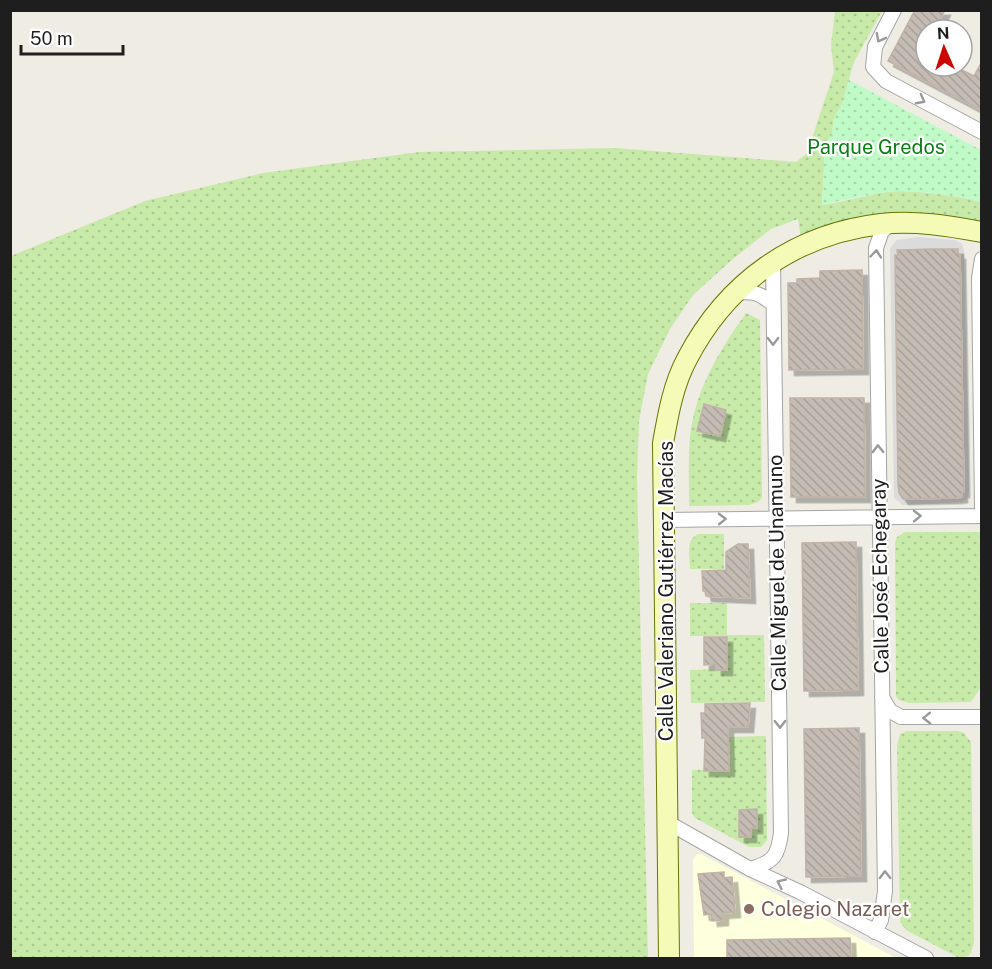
<svg xmlns="http://www.w3.org/2000/svg" width="992" height="969" font-family="'Public Sans',sans-serif">
  <style>
    .residential { fill: #dcdbdb }
    .education { fill: #feffdd }
    .grass { fill: url(#grass-dots) }
    .park { fill: url(#park-dots) }
    .building { fill: url(#building-back-hatch); stroke: #c1b2a6; stroke-width: 1.5; filter: url(#shadow) }
    .lines { fill: none; stroke-linecap: round; stroke-linejoin: round }
    .street-casing { stroke: #a5a5a5; stroke-width: 16 }
    .secondary-casing { stroke: #677603; stroke-width: 22 }
    .street { stroke: #fff; stroke-width: 14 }
    .secondary { stroke: #f5fab6; stroke-width: 20 }
    .oneway { stroke: #9a9a9a }
    .education-dot { fill: #8d6e63; stroke: #fff; stroke-width: 2 }
    .labels { text-anchor: middle; stroke-width: 4.5; stroke-linejoin: round; paint-order: stroke }
    .park-label { font-size: 20px; fill: #0a7e17; stroke: #fff }
    .street-label { font-size: 20px; fill: #1e1e1e; stroke: #fff }
    .education-label { font-size: 20px; fill: #785e54; stroke: #fff; text-anchor: start }
  </style>
  <defs>
    <pattern id="grass-dots" width="8" height="8" patternUnits="userSpaceOnUse" patternTransform="scale(1.5)"><rect width="8" height="8" fill="#c7eaa9"/><path d="M2 2h.1M6 6h.1" fill="none" stroke="#aac891" stroke-width="1.8" stroke-linecap="round"/></pattern>
    <pattern id="park-dots" width="8" height="8" patternUnits="userSpaceOnUse" patternTransform="scale(1.5)"><rect width="8" height="8" fill="#c0fac6"/><path d="M2 2h.1M6 6h.1" fill="none" stroke="#a5d6aa" stroke-width="1.8" stroke-linecap="round"/></pattern>
    <pattern id="building-back-hatch" width="6" height="6" patternUnits="userSpaceOnUse" patternTransform="scale(1.5)"><rect width="6" height="6" fill="#c4bbb3"/><path d="M-1 5l2 2M0 0l6 6M5-1l2 2" fill="none" stroke="#a8a09a"/></pattern>
    <filter id="shadow"><feDropShadow dx="5.5" dy="5.5" stdDeviation="0" flood-color="#0004"/></filter>
  </defs>
  <rect width="100%" height="100%" fill="#efece4"/>
  <!-- residential -->
  <path class="residential" d="M918,237l37,3 7,4 2,7 5,240 -2,8 -5,3 -59,3 -9,-7 -4,-250 7,-8z"/>
  <!-- education -->
  <path class="education" d="M697,854h4l195,104h-202l-1,-98z"/>
  <!-- grass -->
  <path class="grass" d="M835,11h47l-28,51 -12,42 -8,14 -2,15 -7,14 -3,58c22,-3 43,-10 65,-13 23,-3 72,4 94,10v21l-180,16 -3,-20 -27,10 -37,29 -41,37 -23,34 -22,45 -9,47 -2,57 11,480h-637v-702l134,-55 118,-28 156,-21 196,-4 181,14 11,-9 27,-81 -3,-27z
    M746,313l14,7 2,178 -4,4 -9,3 -60,1c0,-23 -1,-46 1,-69 5,-47 29,-86 56,-124z
    M905,532h76v155l-10,15 -62,1 -10,-3 -3,-4 -1,-153 2,-6z
    M698,534h26v35h-34c0,-13 -5,-29 8,-35z
    M690,603h37v32h37l1,67 -74,1 -1,-33 37,-1v-33h-37z
    M907,731h51l6,2 7,9 3,201 -3,10 -3,3 -9,2 -53,-28 -6,-8 -3,-176 3,-12z
    M766,736l1,104 -6,7h-12l-54,-29 -3,-5v-43l36,-1 1,-32z"/>
  <!-- park -->
  <path class="park" d="M849,80l132,70v52c-23,-7 -70,-13 -94,-10 -22,3 -44,8 -65,13l3,-58 7,-14 2,-15 8,-14z"/>
  <!-- building -->
  <path class="building" d="M915,10h30l-11,20h-8v36h28l20,10 7,-13v47l-93,-49z
    M932,249h26v5h2l4,238h-2v5l-7,1 -52,1 -4,-6 -1,-9 -3,-229h3l-1,-5h3z
    M862,270l1,99 -74,1 -1,-87h9v-4l23,-1v-7z
    M790,398h74l1,99h-74z
    M704,404l22,6 -6,26 -23,-5z
    M856,542l2,148 -54,1 -2,-148z
    M738,544h10l2,54 -44,-2 -1,-5h-2l-1,-20 24,-1v-18z
    M704,637h23v33h-11v-6l-12,1z
    M750,703l-2,24h-20l1,44h-25l1,-33h-3l-1,-25h4v-9z
    M859,728l2,148 -55,1 -2,-148z
    M757,809v19h-6v9h-12v-27z
    M724,872v6l8,-1 3,35 -12,1v7l-11,1 -1,-7 -7,1 -6,-41z
    M850,938l1,20h-124v-18z"/>
  <g class="lines">
    <defs>
      <path id="street" d="M894,10l-19,37 -2,20 13,14 96,51
        M982,259l-3,19 3,229
        M734,293c19,-2 24,-1 39,11
        M664,520l318,-4
        M882,697l8,14 11,6h81
        M667,822l83,47 50,23 126,66
        M750,869c24,-7 28,-13 31,-36l-8,-572
        M875,932l6,-12 4,-29 -9,-643 6,-17 9,-7"/>
      <path id="secondary" d="M669,958l-6,-515c5,-28 10,-58 24,-84 40,-77 108,-125 194,-135 33,-4 69,2 101,8"/>
    </defs>
    <!-- street casing -->
    <use href="#street" class="street-casing"/>
    <!-- secondary casing -->
    <use href="#secondary" class="secondary-casing"/>
    <!-- street -->
    <use href="#street" class="street"/>
    <!-- secondary -->
    <use href="#secondary" class="secondary"/>
  </g>
  <!-- one-way arrows -->
  <defs><path id="oneway-chevron" d="M-2-3.5L2.5 0L-2 3.5" fill="none" stroke-width="1.6" stroke-linecap="round" stroke-linejoin="round" transform="scale(1.5)"/></defs>
  <g class="oneway">
    <use href="#oneway-chevron" transform="translate(880 38) rotate(118)"/>
    <use href="#oneway-chevron" transform="translate(921 100) rotate(28)"/>
    <use href="#oneway-chevron" transform="translate(876 254) rotate(-85)"/>
    <use href="#oneway-chevron" transform="translate(773 341) rotate(89)"/>
    <use href="#oneway-chevron" transform="translate(878 449) rotate(-91)"/>
    <use href="#oneway-chevron" transform="translate(917 516) rotate(-1)"/>
    <use href="#oneway-chevron" transform="translate(722 519) rotate(-1)"/>
    <use href="#oneway-chevron" transform="translate(927 718) rotate(179)"/>
    <use href="#oneway-chevron" transform="translate(780 724) rotate(89)"/>
    <use href="#oneway-chevron" transform="translate(885 875) rotate(-91)"/>
    <use href="#oneway-chevron" transform="translate(781 883) rotate(-155)"/>
  </g>
  <!-- markers -->
  <circle class="education-dot" cx="749" cy="909" r="6"/>
  <g class="labels">
    <!-- park labels -->
    <g class="park-label">
      <text x="876" y="154">Parque Gredos</text>
    </g>
    <!-- street labels -->
    <g class="street-label">
      <text transform="translate(777 573) rotate(-91)" y="7">Calle Miguel de Unamuno</text>
      <text transform="translate(880 576) rotate(-91)" y="7">Calle José Echegaray</text>
      <text transform="translate(666 591) rotate(-90)" y="7">Calle Valeriano Gutiérrez Macías</text>
    </g>
    <!-- education labels -->
    <g class="education-label">
      <text x="761" y="916">Colegio Nazaret</text>
    </g>
  </g>
  <!-- border -->
  <rect width="992" height="969" fill="none" stroke="#1e1e1e" stroke-width="24"/>
  <!-- north arrow -->
  <g transform="translate(944 48) rotate(357)"><circle r="28" fill="#ffffff" stroke="#a5a5a5" stroke-width="1.5"/>
  <path d="M0-4.5L10 22L0 15L-10 22Z" fill="#cc0600"/>
  <text y="-9" font-size="16" font-weight="bold" text-anchor="middle" fill="#1e1e1e">N</text>
  </g>
  <!-- scale -->
  <path d="M21 45v9h102v-9" fill="none" stroke="#1e1e1e" stroke-width="3"/>
  <text x="30" y="45" font-size="18" fill="#1e1e1e" stroke="#ffffff" stroke-width="4.5" paint-order="stroke">50 m</text>
</svg>
